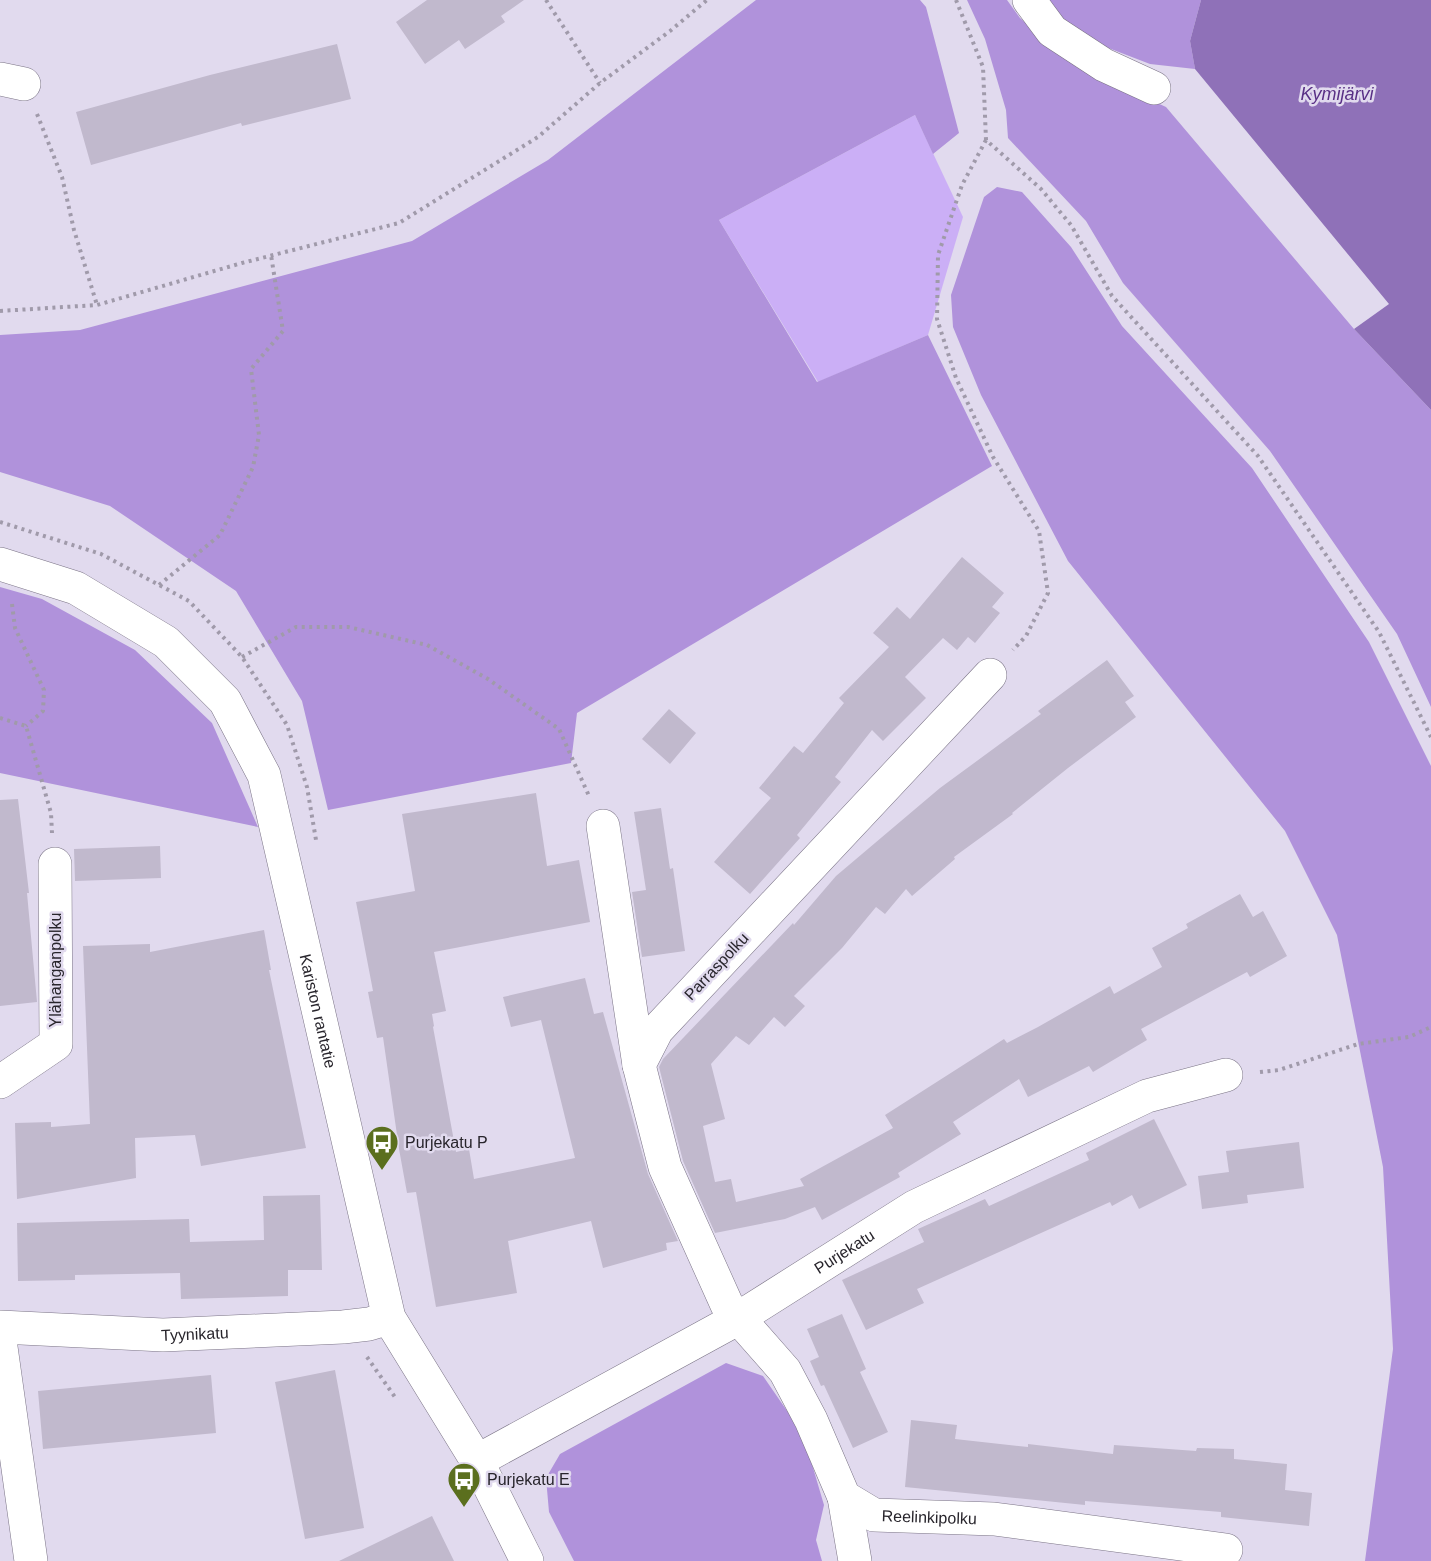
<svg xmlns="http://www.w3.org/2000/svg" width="1431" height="1561" font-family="Arial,sans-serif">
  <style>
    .green { fill: #cbaff6 }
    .forest { fill: #b092db }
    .water { fill: #8f71b8 }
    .building { fill: #c1b9cd }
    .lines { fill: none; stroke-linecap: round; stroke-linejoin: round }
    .minor-casing { stroke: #7b7486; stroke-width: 34 }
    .path { stroke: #a09aaa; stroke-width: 4; stroke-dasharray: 3 4.5; stroke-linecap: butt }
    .minor { stroke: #fff; stroke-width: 33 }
    .labels { text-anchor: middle; stroke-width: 5; stroke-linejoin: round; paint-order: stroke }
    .street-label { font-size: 16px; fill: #28252c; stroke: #e1daee }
    .poi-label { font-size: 16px; fill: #28252c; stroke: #e1daee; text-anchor: start }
    .water-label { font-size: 18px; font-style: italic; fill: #593086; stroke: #e1daee }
  </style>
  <rect width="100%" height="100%" fill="#e1daee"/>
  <!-- green -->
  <path class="green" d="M915,115l48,102 -35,118 -110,47 -99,-162z"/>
  <!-- forest -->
  <path class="forest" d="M756,0h164l6,7 33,126 -26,21 -18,-39 -196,105 98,162 111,-47 64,131 -415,247 -6,50 -243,47 -26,-109 -66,-110 -126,-85 -110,-34v-137l80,-5 332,-89 136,-81z
    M967,0h40l13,18 53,46 93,43 188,222 77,81v297l-34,-73 -127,-183 -147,-168 -37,-62 -78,-83 -2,-28 -21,-71z
    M1038,0h163l-11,41 5,28 -45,-5 -65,-25z
    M997,187l25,5 49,55 51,79 130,142 117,174 62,124v795h-66l28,-212 -10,-182 -46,-232 -52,-104 -217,-270 -87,-166 -28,-68 -2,-32 33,-98z
    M0,587l42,12 93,51 77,73 46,104 -258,-54z
    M726,1363l37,13 40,58 21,71 -8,35 6,21h-248l-25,-49 -3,-34 14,-24z"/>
  <!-- water -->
  <path class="water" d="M1201,0h230v410l-77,-81 35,-25 -194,-235 -5,-28z"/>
  <!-- building -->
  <path class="building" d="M427,0h97l-23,16 4,6 -40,27 -6,-9 -34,24 -29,-42z
    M337,44l14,55 -109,27 -1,-3 -150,42 -15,-53 134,-37z
    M962,557l42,36 -12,14 8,6 -25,30 -7,-6 -11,13 -14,-12 -38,39 21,21 -43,43 -11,-11 -37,47 6,5 -44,53 3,3 -50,56 -36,-32 57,-64 -12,-10 35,-42 9,7 41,-50 -5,-5 50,-51 -16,-14 24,-26 13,12z
    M1107,660l27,36 -9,6 11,15 -68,51 -56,45 1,1 -59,43 1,2 -43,37 -6,-7 -21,25 -9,-7 -34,41 -48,48 11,10 -20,21 -11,-10 -25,28 -13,-9 -25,28 14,55 -22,7 12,56 16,-3 5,23 68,-16 -4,-7 93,-51 -8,-13 119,-76 3,4 31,-16 72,-41 4,8 48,-27 -10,-19 36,-20 -2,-4 54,-30 13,23 10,-6 24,45 -37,21 -3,-5 -106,57 6,11 -54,32 -4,-6 -61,31 -9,-18 -66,43 8,12 -63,39 2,4 -78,43 -7,-13 -30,12 -70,14 -32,-72 -24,-94 4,-8 130,-136 1,2 42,-49 104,-88 101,-74 -3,-3z
    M669,709l27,24 -26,31 -28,-25z
    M536,793l11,73 32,-6 11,62 -156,30 12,59 -14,3 2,12 -1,1 23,125 13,-3 5,30 101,-21 -34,-138 -30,7 -8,-30 82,-19 9,36 9,-2 45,162 30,67 -12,2 1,7 -64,18 -12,-47 -83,20 9,52 -81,14 -20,-115 -9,1 -8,-44 -16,-112 -6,1 -9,-46 5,-1 -17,-89 59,-11 -13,-77z
    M18,799l11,94h-2l10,109 -37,4v-206z
    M661,808l9,61 3,-1 12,83 -43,6 -10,-65 14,-2 -12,-78z
    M160,846l1,32 -86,3 -1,-32z
    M264,930l7,40h-2l37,178 -105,18 -6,-31 -60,3 1,40 -119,21 -2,-76 36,-1v5l39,-3 -7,-178 67,-2v8z
    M1154,1119l33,66 -48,24 -7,-14 -20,11 -2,-4 -193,87 7,14 -58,27 -24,-50 82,-38 -6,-13 67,-30 4,7 100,-46 -3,-7z
    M1299,1142l5,46 -57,7 1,8 -46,6 -4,-33 31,-4 -3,-21z
    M320,1195l2,75h-34v26l-107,3 -1,-26 -105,2v5l-57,1 -1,-58 172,-4 1,23 74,-2 -1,-44z
    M842,1314l24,55 -6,3 28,60 -35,16 -29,-63 -3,1 -11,-25 9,-4 -12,-28z
    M335,1370l29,158 -59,11 -30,-157z
    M211,1375l5,58 -173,16 -5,-58z
    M911,1420l46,5 -2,14 73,8v-3l85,10 1,-9 82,6 1,-3 37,1v10l53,5 -2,26 27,3 -3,33 -88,-9v-5l-136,-11v4l-180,-18z
    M432,1516l22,45h-115z"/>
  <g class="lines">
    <defs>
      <g id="minor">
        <path d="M1029,0l23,31 52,34 50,23"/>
        <path d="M0,79l24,5"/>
        <path id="s1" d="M0,564l76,24 90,54 59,59 39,74 125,543 88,143 50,100"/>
        <path id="s2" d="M990,675l-333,355 -18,35 26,102 62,138 58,66 26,49 33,77 30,18 120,4 232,31"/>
        <path d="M603,826l36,239"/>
        <path d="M0,1082l56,-38 -1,-180"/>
        <path id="s3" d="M0,1327l163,8 180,-8 26,-3 20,-6"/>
        <path d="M0,1340l31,221"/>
        <path id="s4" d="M477,1461l260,-142 177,-112 233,-111 79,-21"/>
        <path d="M844,1497l11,64"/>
      </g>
    </defs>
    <!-- minor casing -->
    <use href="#minor" class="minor-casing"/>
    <!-- path -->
    <path class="path" d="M546,0l54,83
      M956,0l27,67 3,73 55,49 30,36 41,71 146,160 121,176 52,105
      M37,114l25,63 12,53 23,75
      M986,140l-24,45 -24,70 -1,64 19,59 37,79 46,74 9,62 -22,43 -13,14
      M0,311l97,-6 145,-42 157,-40 139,-86 62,-54 70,-52 37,-31
      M0,522l101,32 88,47 53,56 45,68 20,62 9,53
      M159,585l61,-50 33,-68 6,-32 -8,-66 32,-38 -12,-76
      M12,604l3,24 29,62 -1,21 -17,15
      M242,657l54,-30h52l79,18 61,34 71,50 30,67
      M0,718l26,8 25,87 1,20
      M1260,1072l19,-2 79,-26 51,-7 22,-10
      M367,1357l30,43"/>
    <!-- minor -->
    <use href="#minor" class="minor"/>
  </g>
  <!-- icons -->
  <defs>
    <symbol id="bus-pin" viewBox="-11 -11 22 30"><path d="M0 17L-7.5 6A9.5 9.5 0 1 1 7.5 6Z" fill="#5b6f1e" stroke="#e1daee"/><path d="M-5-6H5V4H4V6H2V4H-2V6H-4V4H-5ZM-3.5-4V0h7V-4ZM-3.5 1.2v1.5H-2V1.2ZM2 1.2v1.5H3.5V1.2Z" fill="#fff"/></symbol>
  </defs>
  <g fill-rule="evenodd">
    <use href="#bus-pin" x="363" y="1123" width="38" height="52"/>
    <use href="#bus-pin" x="445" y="1460" width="38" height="52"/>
  </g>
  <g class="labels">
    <!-- street labels -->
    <g class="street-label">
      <text transform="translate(716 966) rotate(-47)" y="6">Parraspolku</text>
      <text transform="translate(55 970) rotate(-90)" y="6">Ylähanganpolku</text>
      <text dy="6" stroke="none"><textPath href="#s1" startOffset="594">Kariston rantatie</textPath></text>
      <text dy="6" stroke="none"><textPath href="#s4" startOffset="423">Purjekatu</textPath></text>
      <text dy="6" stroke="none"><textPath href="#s3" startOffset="195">Tyynikatu</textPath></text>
      <text dy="6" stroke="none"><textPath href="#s2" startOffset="1100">Reelinkipolku</textPath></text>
    </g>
    <!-- poi labels -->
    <g class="poi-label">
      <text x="405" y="1148">Purjekatu P</text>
      <text x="487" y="1485">Purjekatu E</text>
    </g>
    <!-- water labels -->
    <g class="water-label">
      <text x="1337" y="100">Kymijärvi</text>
    </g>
  </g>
</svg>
